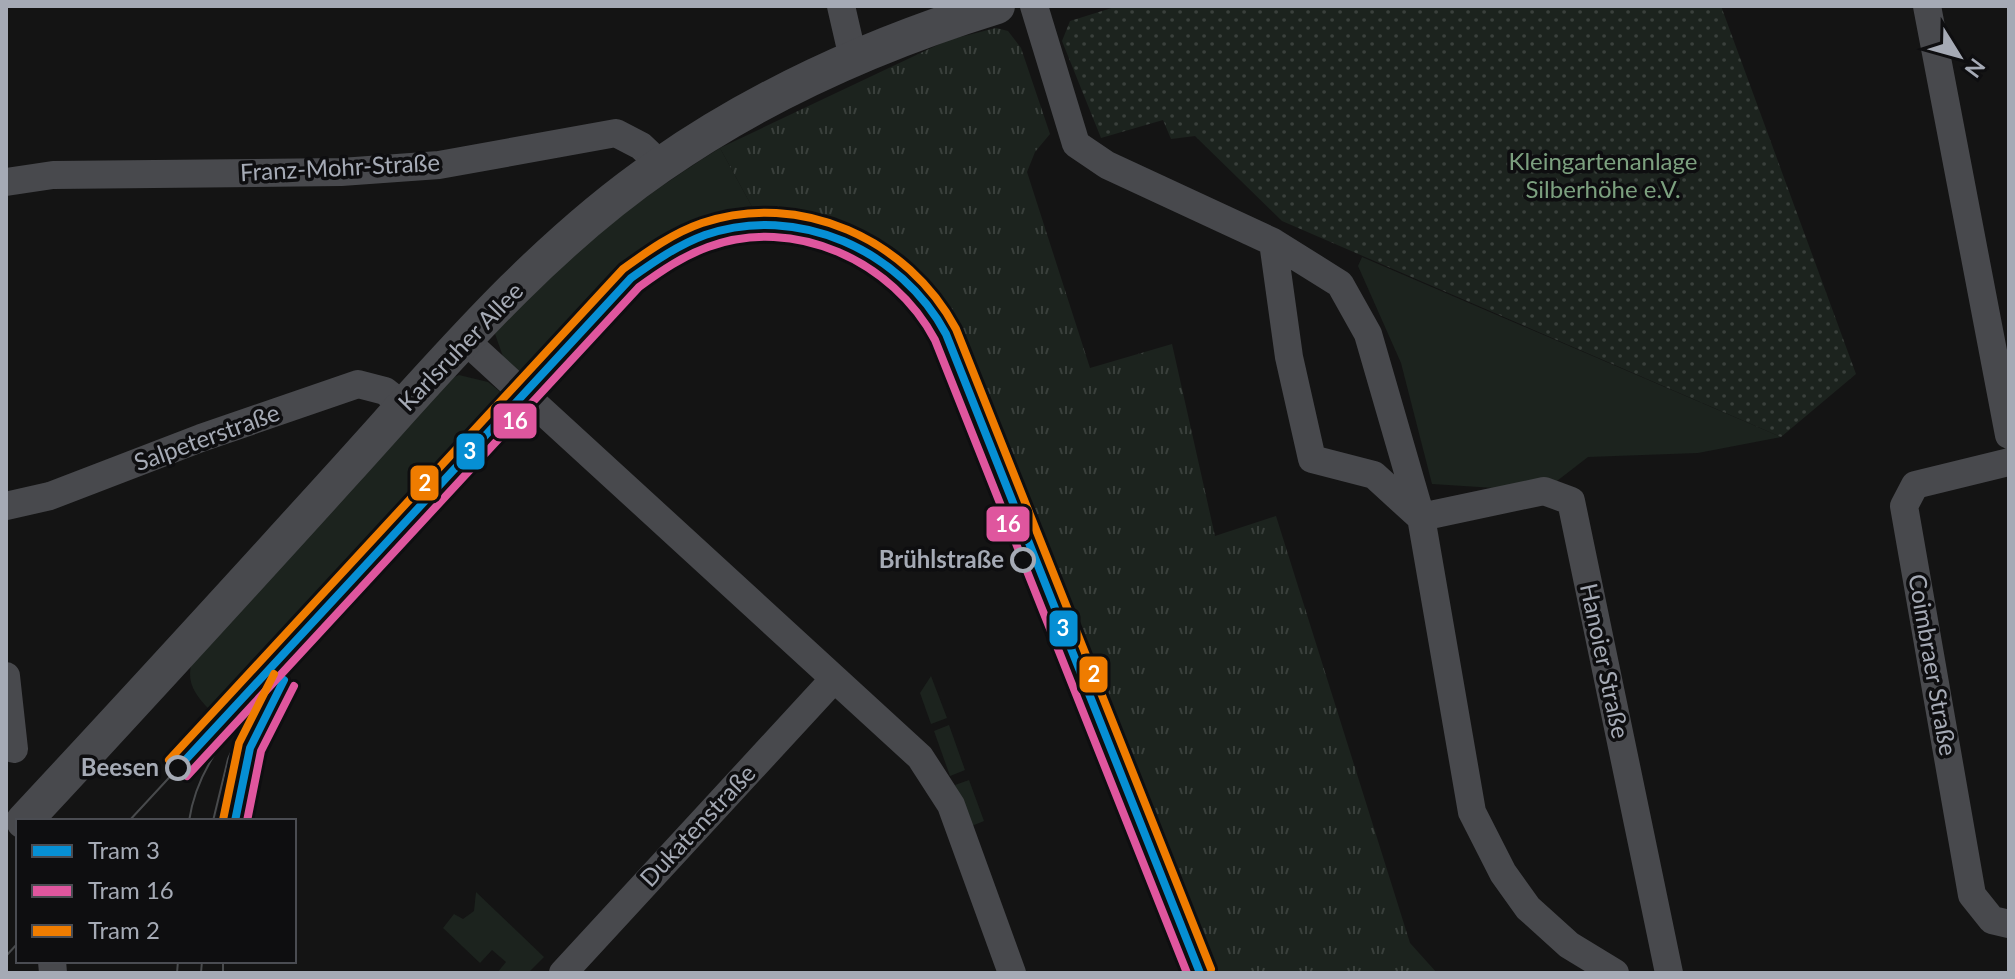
<svg xmlns="http://www.w3.org/2000/svg" width="2015" height="979" font-family="Lato,sans-serif">
  <style>
    .grass { fill: #1c231e }
    .park { fill: url(#park-tufts) }
    .garden { fill: url(#garden-dots) }
    .lines { fill: none; stroke-linecap: round; stroke-linejoin: round }
    .minor { stroke: #48494d; stroke-width: 28 }
    .tertiary { stroke: #48494d; stroke-width: 36 }
    .tram { stroke: #484a4c; stroke-width: 2 }
    .tram-1-casing { stroke: #0e0e10; stroke-width: 14 }
    .tram-2-casing { stroke: #0e0e10; stroke-width: 14 }
    .tram-3-casing { stroke: #0e0e10; stroke-width: 14 }
    .tram-1 { stroke: #068fd4; stroke-width: 8 }
    .tram-2 { stroke: #df569e; stroke-width: 8 }
    .tram-3 { stroke: #ef7c00; stroke-width: 8 }
    .stop-dot { fill: #0e0e10; stroke: #a5aab5; stroke-width: 4 }
    .labels { text-anchor: middle; stroke-width: 7; stroke-linejoin: round; paint-order: stroke }
    .park-label { font-size: 24px; fill: #7ca07f; stroke: #0e0e10 }
    .street-label { font-size: 24px; fill: #a5aab5; stroke: #0e0e10 }
    .stop-label { font-size: 24px; font-weight: bold; fill: #a5aab5; stroke: #0e0e10; text-anchor: end }
    .line-badge { stroke: #0e0e10; stroke-width: 3 }
    .badge-label { font-size: 22px; text-anchor: middle; font-weight: bold; fill: #fff }
  </style>
  <defs>
    <pattern id="park-tufts" width="24" height="20" patternUnits="userSpaceOnUse" patternTransform="scale(2)"><rect width="24" height="20" fill="#1c231e"/><path d="M3 7l-1-3M5 7V3M7 7l1-3M15 17l-1-3M17 17v-4M19 17l1-3" fill="none" stroke="#3a403c"/></pattern>
    <pattern id="garden-dots" width="8" height="8" patternUnits="userSpaceOnUse" patternTransform="scale(2)"><rect width="8" height="8" fill="#1c231e"/><path d="M2 2h.1M6 6h.1" fill="none" stroke="#3a403c" stroke-width="1.8" stroke-linecap="round"/></pattern>
  </defs>
  <rect width="100%" height="100%" fill="#141414"/>
  <!-- grass -->
  <path class="grass" d="M720,148l36,66c-113,14 -160,87 -232,165l-18,-14 -11,-31c18,-49 176,-156 225,-186z
    M1362,257l419,180 -83,16 -110,4 -44,34 -112,-7 -31,-121 -43,-97z
    M459,375l29,7 20,16 -224,245 -9,-6 -66,72c-15,-15 -24,-29 -16,-50l252,-278z
    M931,676l16,42 -16,6 -11,-31z
    M949,725l16,45 -15,6 -16,-45z
    M969,780l15,41 -15,6 -14,-42z
    M476,892l68,65 -16,16h-31l9,-11 -14,-12 -12,13 -37,-35 11,-14 9,5 11,-8z"/>
  <!-- park -->
  <path class="park" d="M996,28l12,3 13,17 29,86 -15,18 -8,20 63,196 82,-24 43,192 61,-20 134,427 27,30h-233l-238,-608c-34,-67 -58,-108 -131,-139 -22,-9 -55,-8 -79,-12l-36,-66 228,-108z"/>
  <!-- garden -->
  <path class="garden" d="M1118,6h603l135,368 -75,63 -499,-216 -87,-85 -24,3 -8,-19 -62,18 -39,-97 8,-20z"/>
  <g class="lines">
    <!-- minor -->
    <path class="minor" d="M841,6l12,52
      M1034,6l42,138 31,21 166,77 67,42 28,50 53,183 51,295 31,61 25,35 41,37 46,28
      M1927,6l82,429
      M6,182l47,-7 288,-3 98,-7 177,-32 25,13 20,19
      M1273,242l16,115 23,102 62,16 46,42
      M465,340l455,417 31,48 61,168
      M2009,462l-94,23 -11,21 68,389 20,25 17,4
      M6,506l44,-10 151,-58 157,-54 27,7 19,15
      M1421,517l123,-26 27,10 98,472
      M6,676l8,73
      M52,961l1,12
      M563,973l271,-294"/>
    <!-- tertiary -->
    <path class="tertiary" d="M24,821c109,-117 217,-235 324,-353 96,-106 192,-220 311,-302 103,-72 218,-123 338,-160"/>
    <!-- tram -->
    <path class="tram" d="M129,821l49,-53
      M189,821c10,-69 65,-116 110,-164
      M213,821l15,-62 15,-33
      M6,956l12,-13
      M177,973l1,-12
      M201,973l1,-12
      M223,973v-12"/>
    <defs>
      <path id="tram-1" d="M178,768l453,-490c24,-17 47,-33 74,-43 92,-32 196,15 241,99l254,639
        M235,821l15,-73 34,-68"/>
      <path id="tram-2" d="M187,776l452,-489c22,-16 44,-31 69,-40 86,-32 185,14 227,93l252,633
        M247,821l14,-70 33,-65"/>
      <path id="tram-3" d="M169,760l454,-491c25,-18 50,-36 79,-46 98,-33 206,16 254,106l255,640
        M223,820l16,-77 35,-69"/>
    </defs>
    <!-- tram-1 casing -->
    <use href="#tram-1" class="tram-1-casing"/>
    <!-- tram-2 casing -->
    <use href="#tram-2" class="tram-2-casing"/>
    <!-- tram-3 casing -->
    <use href="#tram-3" class="tram-3-casing"/>
    <!-- tram-1 -->
    <use href="#tram-1" class="tram-1"/>
    <!-- tram-2 -->
    <use href="#tram-2" class="tram-2"/>
    <!-- tram-3 -->
    <use href="#tram-3" class="tram-3"/>
  </g>
  <!-- markers -->
  <g class="stop-dot">
    <circle cx="1023" cy="560" r="11"/>
    <circle cx="178" cy="768" r="11"/>
  </g>
  <g class="labels">
    <!-- park labels -->
    <g class="park-label">
      <text x="1603" y="170">Kleingartenanlage<tspan x="1603" dy="28">Silberhöhe e.V.</tspan></text>
    </g>
    <!-- street labels -->
    <g class="street-label">
      <text transform="translate(340 168) rotate(-3)" y="8">Franz-Mohr-Straße</text>
      <text transform="translate(461 347) rotate(-46)" y="8">Karlsruher Allee</text>
      <text transform="translate(207 438) rotate(-20)" y="8">Salpeterstraße</text>
      <text transform="translate(1604 661) rotate(78)" y="8">Hanoier Straße</text>
      <text transform="translate(1932 665) rotate(80)" y="8">Coimbraer Straße</text>
      <text transform="translate(698 826) rotate(-47)" y="8">Dukatenstraße</text>
    </g>
    <!-- stop labels -->
    <g class="stop-label">
      <text x="1004" y="568">Brühlstraße</text>
      <text x="159" y="776">Beesen</text>
    </g>
  </g>
  <g class="line-badge">
    <rect x="492" y="402" width="46" height="38" rx="8" fill="#df569e"/>
    <rect x="455" y="432" width="31" height="39" rx="8" fill="#068fd4"/>
    <rect x="409" y="464" width="31" height="38" rx="8" fill="#ef7c00"/>
    <rect x="985" y="505" width="46" height="38" rx="8" fill="#df569e"/>
    <rect x="1048" y="609" width="31" height="39" rx="8" fill="#068fd4"/>
    <rect x="1078" y="655" width="31" height="39" rx="8" fill="#ef7c00"/>
  </g>
  <g class="badge-label">
    <text x="515" y="429">16</text>
    <text x="470" y="459">3</text>
    <text x="425" y="491">2</text>
    <text x="1008" y="532">16</text>
    <text x="1063" y="636">3</text>
    <text x="1094" y="682">2</text>
  </g>
  <!-- border -->
  <rect width="2015" height="979" fill="none" stroke="#a5aab5" stroke-width="16"/>
  <!-- legend -->
  <rect x="16" y="819" width="280" height="144" fill="#0e0e10" stroke="#4a4c52" stroke-width="2"/>
  <rect x="32" y="845" width="40" height="12" fill="#068fd4" stroke="#4a4c52" stroke-width="2"/>
  <text x="88" y="859" font-size="24" fill="#a5aab5">Tram 3</text>
  <rect x="32" y="885" width="40" height="12" fill="#df569e" stroke="#4a4c52" stroke-width="2"/>
  <text x="88" y="899" font-size="24" fill="#a5aab5">Tram 16</text>
  <rect x="32" y="925" width="40" height="12" fill="#ef7c00" stroke="#4a4c52" stroke-width="2"/>
  <text x="88" y="939" font-size="24" fill="#a5aab5">Tram 2</text>
  <!-- north arrow -->
  <g transform="translate(1959 56) rotate(127)" stroke="#0e0e10" stroke-width="6" paint-order="stroke">
  <path d="M0-6L14 30L0 20L-14 30Z" fill="#a5aab5"/>
  <text y="-12" font-size="22" font-weight="bold" text-anchor="middle" fill="#a5aab5">N</text>
  </g>
</svg>
